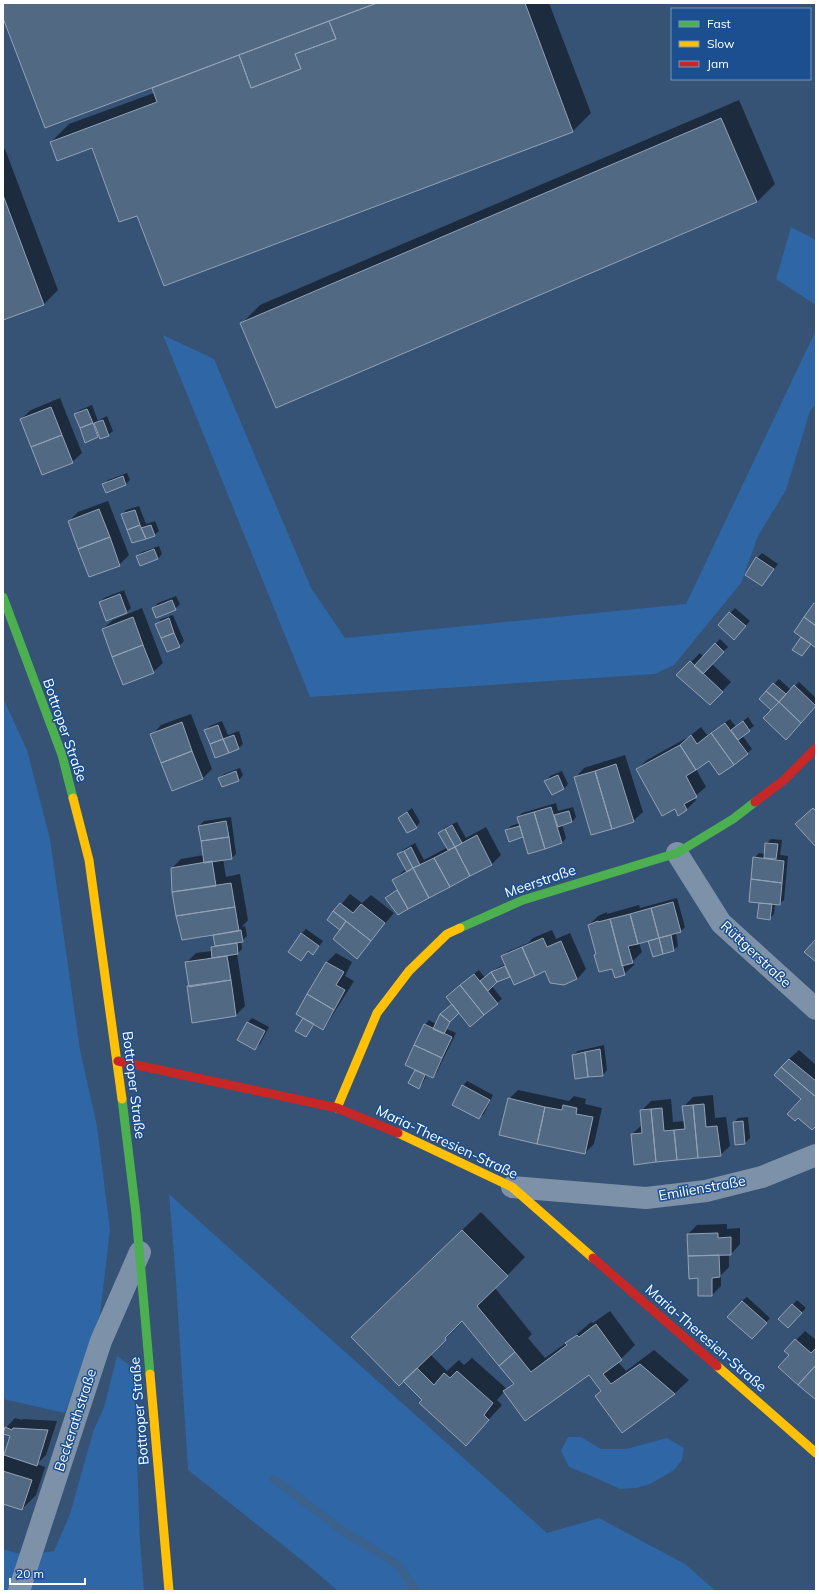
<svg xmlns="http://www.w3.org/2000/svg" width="819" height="1594" font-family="Mulish,sans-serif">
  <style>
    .green { fill: #2f66a5 }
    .shadow { fill: #0007; fill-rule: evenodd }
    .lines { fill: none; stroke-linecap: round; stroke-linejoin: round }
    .stream { stroke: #3b618d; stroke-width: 8 }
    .building { fill: #526984; stroke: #92a2b6 }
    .street { stroke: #7d92a8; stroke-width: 22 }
    .fast { stroke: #4caf50; stroke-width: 9 }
    .slow { stroke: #ffc107; stroke-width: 9 }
    .jam { stroke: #c62828; stroke-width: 9 }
    .labels { text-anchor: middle; stroke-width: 3; stroke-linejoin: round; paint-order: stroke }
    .street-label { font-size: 14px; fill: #fff; stroke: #1b4f8f }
  </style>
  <rect width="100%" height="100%" fill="#365274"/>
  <!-- green -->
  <path class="green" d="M791,227l25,13v65l-40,-26z
    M816,330v74l-6,7 -24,79 -28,46 -17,47 -67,82 -19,9 -345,23 -147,-362 51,24 97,229 34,50 341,-34z
    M3,698l24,52 23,89 30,211 17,76 13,104 -10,85 -35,98 -62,-14z
    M169,1194l378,339 52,-15 86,46 31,27h-378l-35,-30 -115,-91 -13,-203z
    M117,1356l11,8 6,8 6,169 4,50h-115l13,-38 12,-2 16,-37 23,-82 11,-25z
    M568,1437h13l20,12h25l41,-11 17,10 -2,12 -8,10 -24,14 -13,4 -17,1 -26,-12 -25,-10 -8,-16z
    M3,1549l21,6 -13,36h-8z"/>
  <!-- shadow -->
  <path class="shadow" d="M3,3h546l42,110 -18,18 -435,83 -46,-67 -41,-5 18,-18 85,-31 -2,-6 -149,-72z
    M739,100l36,84 -18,18 -515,121 18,-18z
    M5,149l53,141 -14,14 -41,15v-169z
    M60,398l22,55 -10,9 -51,-43 10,-9z
    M92,405l6,16 9,-5 6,15 -5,4 -8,-1 -2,3 -23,-23 5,-4z
    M127,473l3,7 -5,5 -21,-1 4,-4z
    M108,501l21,54 -10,10 -50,-44 9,-9z
    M139,506l7,18 9,-3 4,10 -5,4 -22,7 -10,-27 4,-5z
    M159,546l3,8 -4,5 -21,-3 5,-4z
    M762,553l16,11 -16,21 -5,-27z
    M124,590l7,18 -4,4 -27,-10 4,-4z
    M176,596l4,8 -5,5 -22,-1 5,-5z
    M142,608l21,55 -10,9 -50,-43 10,-9z
    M735,608l15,13 -12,13 -19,-9z
    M173,615l11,26 -5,5 -22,-22 4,-5z
    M720,639l8,8 -17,16 20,19 -21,22 -32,-29 22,-22 4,4z
    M779,679l12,11 8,-8 17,16v8l-25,28 -18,-24 -13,-12z
    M191,714l21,55 -9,9 -30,11 -21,-54 9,-10z
    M748,717l6,9 -12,9 10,14 -17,14 -26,-3 -13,9 10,18 -12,10 2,3 -10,10 -11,-2 -38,-39 10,-9 43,-24 11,-9 6,8 23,-16 6,8z
    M222,721l6,14 11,-4 4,13 -4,4 -33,-18 4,-4z
    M625,755l18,57 -10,9 -58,-43 9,-10z
    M240,768l3,7 -4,5 -17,6 -3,-8 5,-4z
    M562,771l6,13 -4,5 -12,5 -6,-13 4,-5z
    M556,803l2,8 15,-4 3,10 -4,5 -10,2 4,14 -4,5 -39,-7 -17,-6 5,-4 9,-3 -2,-6 4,-4z
    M412,808l8,14 -4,5 -17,-9z
    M231,817l5,37 -4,4 -9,1 3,18 14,-3 8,46 -6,7 3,-1 2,10 -6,5 1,8 -5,5 8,52 -9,9 -48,-29 2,-1 -4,-22 10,-10 16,-2v-4l3,-3 -1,-9 -42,-67 9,-9 23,-4 -5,-29 5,-5z
    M457,822l9,16 20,-11 15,28 -9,9 -85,45 -20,-11 11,-9 -5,-9 13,-11 -7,-14 4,-5 12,-7 9,17 24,-13 -8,-14 4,-5z
    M771,839l11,1 -2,15 8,1 -4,44 -5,4h-4l-1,10 -5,5 -11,-2 2,-15 -6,-44 5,-5 6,1 1,-10z
    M350,894l12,9 9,-8 23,18 -19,22 -34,-5 -13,-10z
    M677,898l8,29 -5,5 -4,1 2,13 -5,4 -24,-10 -10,3 3,9 -9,9 1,4 -10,9 -12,-7 -15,-14 -8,-28 9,-9 9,-4v2l32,-9 1,3z
    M306,929l17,12 -10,13 -4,-4 -8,10v-26z
    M552,930l4,9 14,-6 16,36 -9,10 -31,-9 -35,6 -14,5 -5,5 10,13 -5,4 -37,9 -7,5 -6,12 9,4 -19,39 -4,5 -6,-3 -4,9 -4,4 -10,-4 7,-14 9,-44 4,-5 7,4 20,-23 -4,-9 27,-22 6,8 12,-10 9,-4 -3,-7 4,-5 21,-9 5,-5z
    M336,953l16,9 -7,14 9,5 -27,43 -4,4 -8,-4 -9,12 -2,-18 -7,-4 30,-52z
    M252,1018l17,9 -9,17 -5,5 -17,-10 10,-17z
    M604,1045l3,25 -4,5 -27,3 -3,-23 5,-4z
    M799,1050l17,15v60l-14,-27 -13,-39z
    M467,1081l26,14 -9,19 -5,4 -16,-32z
    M518,1090l51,11 5,-5 12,3 -1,5 17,4 -8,36 -9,9 -76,-54z
    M713,1095l2,23 11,-1 4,29 -10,9 -88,-21 10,-9 -1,-14 10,-10 20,-2 2,23 12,-1 -2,-14 10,-10z
    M748,1117l2,21 -5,5 -9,1 -2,-21 4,-5z
    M481,1212l44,45 -30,31 37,46 -4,4 17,20 24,-17 22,-19 2,1 17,-12 25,34 -17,17 8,9 28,-21 35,30 -14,13 -52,39 -21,-42 -13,-17 -84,18 -8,9 5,5 -36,39 -42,-44 -54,-81zM463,1321l51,62 -7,6 -35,-31 -8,7 -5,-5 -12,11 -17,-17z
    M727,1224v5l13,-1v16l-9,10h-2v13l-8,8v11l-9,9 -13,-18 -11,-43 9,-9z
    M747,1297l23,21 -13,15 -15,-32z
    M797,1300l9,8 -18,18 -8,-7z
    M805,1331l11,9v59l-26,-44 6,-15z
    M15,1418l7,2 1,-1 34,2 -11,34 -9,9 8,3 -9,28 -14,14 -19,-6v-51l3,1 5,-17 -5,-8z"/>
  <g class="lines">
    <!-- stream -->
    <path class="stream" d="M274,1479l68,51 57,36 17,25"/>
  </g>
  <!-- building -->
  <path class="building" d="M3,3h374l-332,125 -42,-110z
    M377,3h148l48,129 -409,154 -27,-70 -18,6 -27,-74 -35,13 -7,-19 107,-40 -5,-14 87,-33 12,33 50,-19 -6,-15 41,-15 -7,-18z
    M329,21l7,18 -41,15 6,15 -50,19 -12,-33z
    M721,118l36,84 -481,206 -36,-85z
    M3,195l41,110 -41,15z
    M51,407l11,28 -31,12 -11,-28z
    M87,409l6,14 -13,5 -6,-14z
    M103,420l6,16 -9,3 -6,-16z
    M93,423l5,14 -13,6 -5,-15z
    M62,435l11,28 -31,12 -11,-28z
    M123,476l3,9 -20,8 -4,-9z
    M99,509l11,28 -32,12 -10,-28z
    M135,510l5,15 -13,5 -6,-16z
    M140,525l6,14 -14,4 -5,-13z
    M151,525l4,11 -9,3 -5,-11z
    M110,537l10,29 -31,11 -11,-28z
    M154,549l4,10 -18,7 -4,-10z
    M756,557l18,12 -12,17 -17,-11z
    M120,594l7,19 -21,8 -7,-19z
    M172,600l4,10 -20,8 -4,-10z
    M814,603l2,1v22l-12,-9z
    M729,612l17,14 -12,14 -16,-15z
    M133,617l10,28 -31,12 -10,-28z
    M804,617l12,9v22l-22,-16z
    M169,618l5,15 -13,5 -6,-14z
    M174,633l6,14 -13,5 -6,-14z
    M801,637l10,7 -9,12 -10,-6z
    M715,643l9,9 -21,22 -9,-8z
    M143,645l11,28 -31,12 -11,-28z
    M690,661l33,31 -13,13 -34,-30z
    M773,683l13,11 -7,8 -13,-11z
    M794,685l22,21 -15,17 -22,-21z
    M766,691l13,11 -8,8 -12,-11z
    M779,702l22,21 -15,17 -23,-22z
    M743,721l7,10 -12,9 -7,-10z
    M182,722l10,29 -31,12 -11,-29z
    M725,723l23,31 -14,11 -23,-32z
    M218,725l5,14 -13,5 -6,-14z
    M711,733l23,32 -15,10 -10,-14 -13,9 -16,-25 11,-10 6,9z
    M234,735l5,14 -10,4 -6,-14z
    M223,739l6,14 -14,5 -5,-14z
    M680,745l16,25 -10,6 11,21 -13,7 3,6 -9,6 -3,-7 -13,7 -26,-47z
    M192,751l11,28 -31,12 -11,-28z
    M616,764l18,58 -22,7 -17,-58z
    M236,771l3,10 -17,6 -4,-9z
    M595,771l17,58 -21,6 -17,-58z
    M558,775l6,14 -12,6 -8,-14z
    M551,807l11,36 -17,6 -11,-37z
    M813,808l3,3v36l-21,-23z
    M569,811l3,11 -14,5 -4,-12z
    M407,812l10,16 -10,5 -9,-15z
    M534,812l11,37 -17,5 -11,-37z
    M226,821l3,16 -28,4 -3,-15z
    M452,825l10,18 -7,4 -10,-18z
    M520,826l3,11 -14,5 -4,-12z
    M445,829l10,18 -7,3 -10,-17z
    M477,835l15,30 -22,11 -15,-29z
    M229,837l3,22 -28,4 -3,-22z
    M765,843l13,1 -2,15 -12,-1z
    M411,847l9,18 -7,3 -9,-17z
    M455,847l15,29 -20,11 -16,-29z
    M404,851l9,17 -6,4 -10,-18z
    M753,857l31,4 -2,22 -31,-4z
    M434,858l16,29 -21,11 -16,-30z
    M212,861l4,25 -44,6 -1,-24z
    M413,868l16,30 -21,11 -16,-29z
    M751,879l31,4 -2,22 -31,-3z
    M231,883l4,24 -59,9 -4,-24z
    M397,890l11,19 -10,6 -13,-17z
    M673,902l8,30 -22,6 -8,-30z
    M340,903l13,10 8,-9 24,19 -14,18 -38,-30z
    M759,903l13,1 -2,16 -13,-2z
    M235,907l4,24 -57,9 -6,-24z
    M651,908l8,30 -21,6 -8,-30z
    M333,911l13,10 -6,9 -13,-10z
    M630,914l8,30 -10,2 5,17 -11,3 -12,-47z
    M610,919l15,56 -10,3 -3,-9 -13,3 -5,-17 2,-1 -8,-29 10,-4v1z
    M346,921l25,20 -14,18 -24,-20z
    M241,930l2,12 -28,4 -2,-11z
    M301,933l18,13 -6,9 -5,-4 -7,10 -13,-9z
    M671,935l3,16 -11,3 -4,-16z
    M543,938l4,9 14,-6 16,38 -13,6 -14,-2 -5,-12 -10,5 -13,-29z
    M659,938l4,16 -10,3 -5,-16z
    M816,939v23l-12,-10z
    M237,943l1,11 -26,4 -1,-11z
    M522,947l13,29 -21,9 -13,-29z
    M227,956l4,24 -42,7 -4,-25z
    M326,962l18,10 -8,13 9,5 -11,20 -27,-16z
    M505,966l5,11 -13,5 -6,-10z
    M491,972l6,10 -9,9 -8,-10z
    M474,974l24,30 -14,11 -24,-30z
    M231,980l5,36 -44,7 -5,-37z
    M460,985l24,30 -14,12 -24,-30z
    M307,994l27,16 -11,20 -27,-16z
    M452,1004l7,9 -9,9 -10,-8z
    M440,1014l10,8 -6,12 -11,-5z
    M303,1018l11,6 -8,13 -11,-6z
    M247,1022l18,9 -10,19 -18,-10z
    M424,1024l28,13 -10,21 -28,-13z
    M414,1045l28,13 -9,20 -28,-13z
    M600,1049l3,27 -15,1 -3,-25z
    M585,1052l3,25 -13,2 -3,-24z
    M789,1059l27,22v16l-35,-30z
    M781,1067l35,30v29l-4,4 -14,-12 -3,3 -8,-7 14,-15 -27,-24z
    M415,1070l10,5 -6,14 -11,-6z
    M462,1085l28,15 -11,19 -27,-14z
    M508,1098l37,9 -8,37 -38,-9z
    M704,1104l2,23 11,-1 4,30 -23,2 -5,-53z
    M563,1105l14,3 -1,6 17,3 -8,37 -48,-10 8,-37 17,3z
    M693,1105l5,53 -21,2 -3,-30 11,-1 -3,-23z
    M662,1108l2,23 10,-1 3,30 -21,2 -5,-53z
    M651,1109l5,53 -22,3 -3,-31 11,-1 -2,-23z
    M743,1121l2,23 -10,1 -2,-23z
    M462,1230l46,46 -31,30 38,46 -16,14 -37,-45 -17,17 1,2 -47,46 -48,-49z
    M718,1233v5l13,-1v18l-43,1 -1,-22z
    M719,1255l1,22 -8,1v18h-14v-18l-9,1 -1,-23z
    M742,1301l25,22 -15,16 -25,-22z
    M792,1304l10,9 -14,15 -10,-9z
    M596,1324l26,36 -19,14 8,10 29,-20 35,30 -53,39 -27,-37 6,-5 -12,-16 -64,46 -22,-30 11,-7 -15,-18 16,-14 16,20 36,-27 -2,-2 12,-8 2,2z
    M795,1339l16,14 5,-5v17l-18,20 -20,-18 11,-12 -5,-4z
    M816,1365v35l-18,-15z
    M417,1368l17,17 10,-12 6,5 7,-7 36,32 -9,12 5,5 -23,26 -47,-43 3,-3 -19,-19z
    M5,1427l7,3 1,-2 35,2 -11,36 -33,-11 6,-19 -7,-2z
    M3,1471l29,9 -10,30 -19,-6z"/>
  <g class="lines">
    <!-- street -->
    <path class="street" d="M677,853l44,70 95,86
      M512,1187l134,11 60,-7 56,-14 54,-22
      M19,1591l82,-250 39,-89"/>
    <!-- fast -->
    <path class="fast" d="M3,597l59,158 11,43
      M460,928l63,-28 154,-47 56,-34 22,-17
      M122,1099l14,115 14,160"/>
    <!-- slow -->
    <path class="slow" d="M73,798l16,62 33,239
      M337,1108l40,-95 32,-42 38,-37 13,-6
      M398,1133l114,54 81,71
      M717,1366l99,87
      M150,1374l19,217"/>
    <!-- jam -->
    <path class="jam" d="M755,802l29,-22 32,-32
      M118,1061l219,47 61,25
      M593,1258l124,108"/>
  </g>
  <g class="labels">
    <!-- street labels -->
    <g class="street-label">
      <text transform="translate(65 730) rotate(71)" y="5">Bottroper Straße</text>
      <text transform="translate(540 881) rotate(-19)" y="5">Meerstraße</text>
      <text transform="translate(756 954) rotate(43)" y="5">Rüttgerstraße</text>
      <text transform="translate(134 1085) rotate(83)" y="5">Bottroper Straße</text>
      <text transform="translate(447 1142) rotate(25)" y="5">Maria-Theresien-Straße</text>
      <text transform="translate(702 1188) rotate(-10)" y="5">Emilienstraße</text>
      <text transform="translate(706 1338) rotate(41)" y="5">Maria-Theresien-Straße</text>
      <text transform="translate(139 1411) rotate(-95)" y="5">Bottroper Straße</text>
      <text transform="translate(75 1420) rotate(-72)" y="5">Beckerathstraße</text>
    </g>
  </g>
  <!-- border -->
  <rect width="819" height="1594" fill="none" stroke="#ffffff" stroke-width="8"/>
  <!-- legend -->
  <rect x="671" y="8" width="140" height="72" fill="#1b4f8f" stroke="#7695bc"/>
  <rect x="679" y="21" width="20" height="6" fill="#4caf50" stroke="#7695bc"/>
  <text x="707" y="28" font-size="12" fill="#ffffff">Fast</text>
  <rect x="679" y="41" width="20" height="6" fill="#ffc107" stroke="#7695bc"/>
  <text x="707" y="48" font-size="12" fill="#ffffff">Slow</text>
  <rect x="679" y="61" width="20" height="6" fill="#c62828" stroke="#7695bc"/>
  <text x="707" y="68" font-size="12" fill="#ffffff">Jam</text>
  <!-- scale -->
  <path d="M10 1578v6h75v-6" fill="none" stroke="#ffffff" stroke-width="2"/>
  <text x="16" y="1578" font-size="12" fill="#ffffff" stroke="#1b4f8f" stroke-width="3" paint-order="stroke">20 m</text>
</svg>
